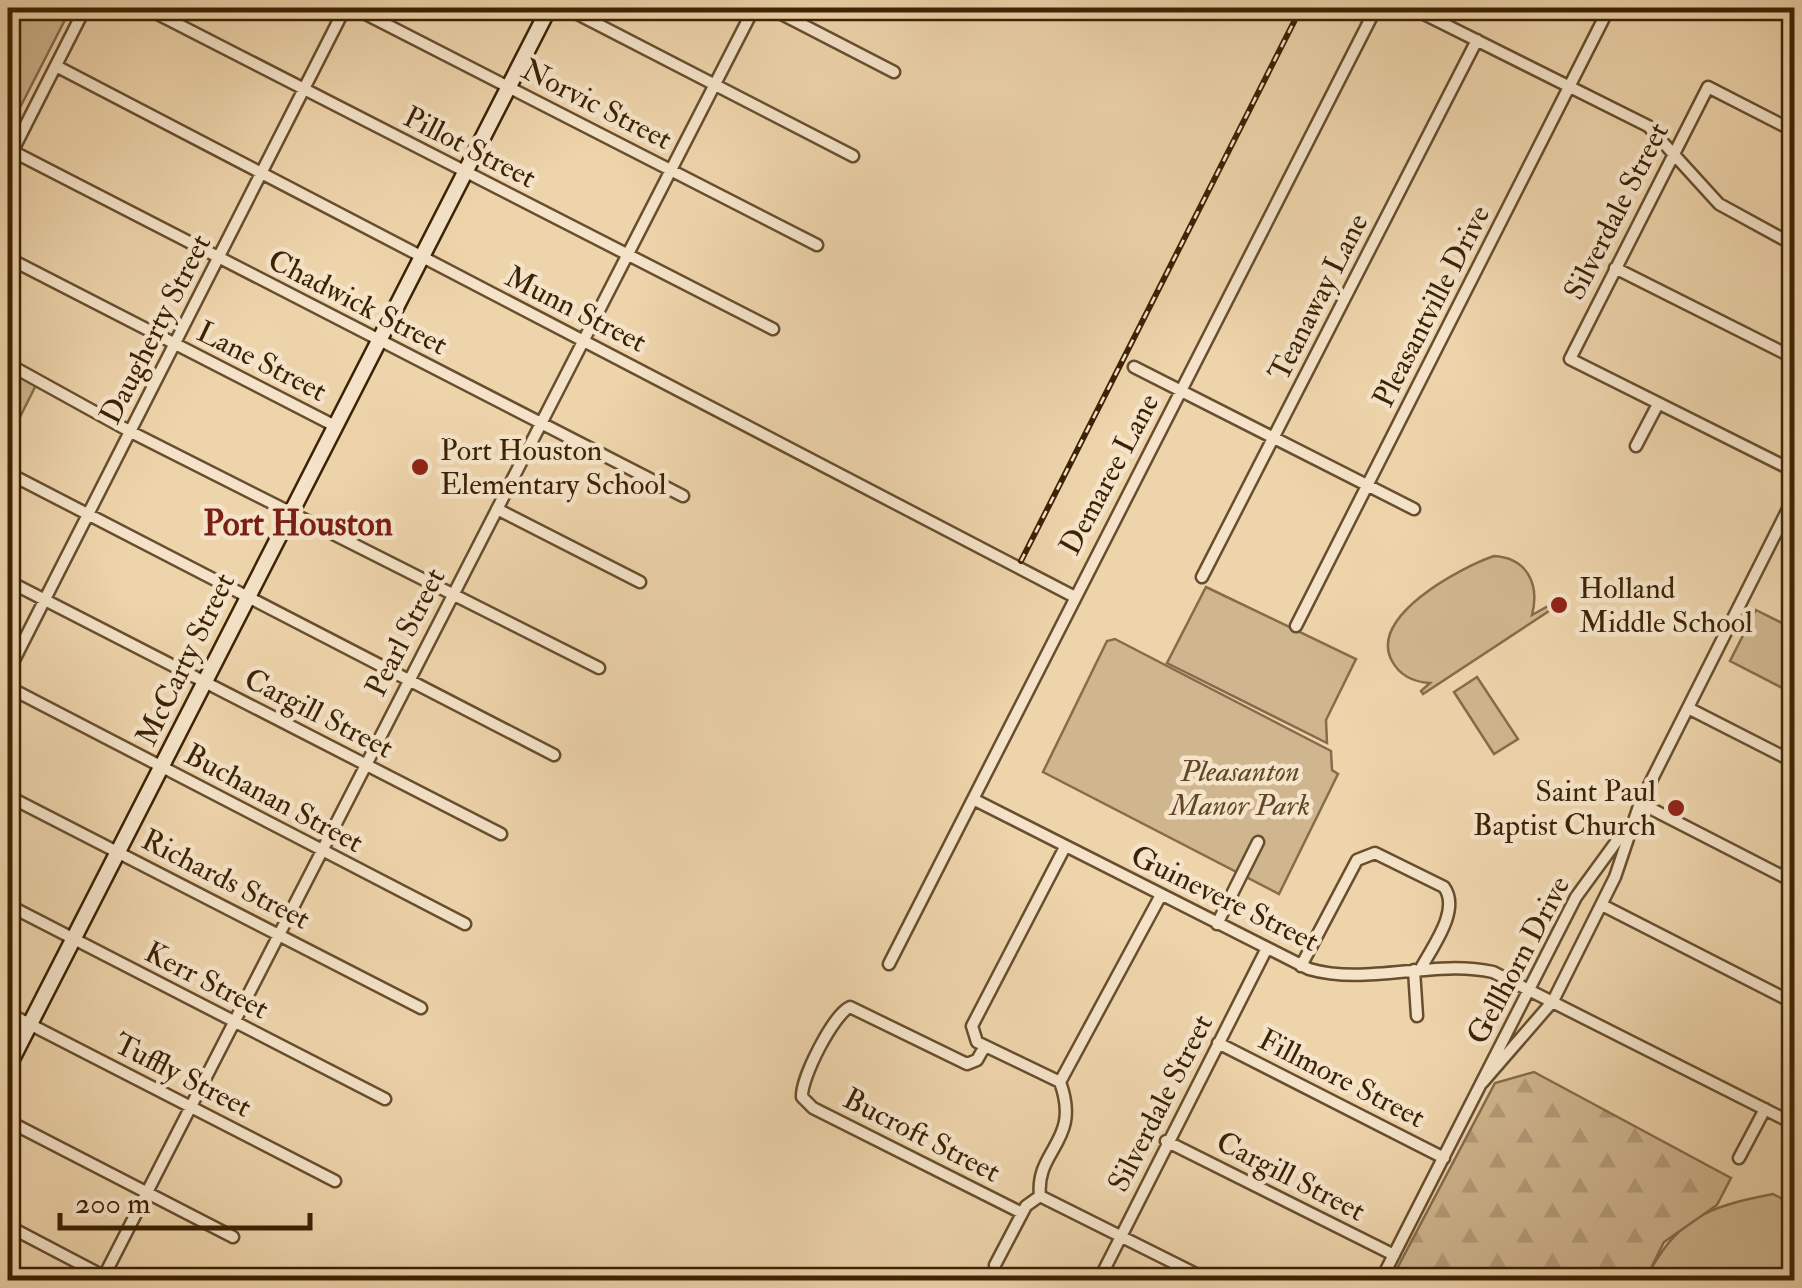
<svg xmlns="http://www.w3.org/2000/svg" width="1802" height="1288" font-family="'IM FELL Double Pica',serif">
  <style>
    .green { fill: #d0b68f; stroke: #866c4a; stroke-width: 2.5 }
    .forest { fill: url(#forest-firs); stroke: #866c4a; stroke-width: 2.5 }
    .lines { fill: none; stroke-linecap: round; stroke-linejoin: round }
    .minor-casing { stroke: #684e2e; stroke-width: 15 }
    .secondary-casing { stroke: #3c2204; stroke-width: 19 }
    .minor { stroke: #f4e3c8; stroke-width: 10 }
    .secondary { stroke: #f4e3c8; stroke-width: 14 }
    .rail-casing { stroke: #3c2204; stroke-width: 6 }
    .rail { stroke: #f4e3c8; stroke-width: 2.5; stroke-dasharray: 8; stroke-linecap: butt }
    .poi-dot { fill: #8f2418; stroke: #f4e3c8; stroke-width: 4 }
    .labels { text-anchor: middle; stroke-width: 9; stroke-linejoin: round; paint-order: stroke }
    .street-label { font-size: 30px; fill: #3c2204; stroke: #f4e3c8 }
    .poi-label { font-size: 30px; fill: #3c2204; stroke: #f4e3c8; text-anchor: start }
    .park-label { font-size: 30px; font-style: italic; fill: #614727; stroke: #f4e3c8 }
    .quarter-label { font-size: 35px; font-weight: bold; fill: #7a1f14; stroke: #f4e3c8 }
  </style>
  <defs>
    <pattern id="forest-firs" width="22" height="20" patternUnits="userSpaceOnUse" patternTransform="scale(2.5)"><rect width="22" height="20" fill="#d0b68f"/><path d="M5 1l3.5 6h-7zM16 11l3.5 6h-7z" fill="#b49c7a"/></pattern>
  </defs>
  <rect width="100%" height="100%" fill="#eed4ab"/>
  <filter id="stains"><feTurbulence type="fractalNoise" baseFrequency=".002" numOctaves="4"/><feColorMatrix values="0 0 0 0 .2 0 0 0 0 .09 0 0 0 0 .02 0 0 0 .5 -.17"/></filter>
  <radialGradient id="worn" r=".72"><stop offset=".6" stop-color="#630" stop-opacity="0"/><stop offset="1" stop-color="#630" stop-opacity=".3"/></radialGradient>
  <!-- green -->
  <path class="green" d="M8,8h63l-63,123z
    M8,368l29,15 -29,58z
    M1494,556c33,2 46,28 38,59l18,-10 2,4 -129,85 -2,-3 9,-8c-16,-1 -30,-7 -38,-22 -24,-44 67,-93 102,-105z
    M1206,587l150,72 -30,61 1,23 -160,-80z
    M1756,610l38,19v65l-64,-33z
    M1115,639l216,112 1,19 6,4 -59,120 -236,-122 64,-131z
    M1477,677l41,62 -24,15 -40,-62z
    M1773,1194l21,11v75h-149c32,-62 61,-73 128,-86z"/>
  <!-- forest -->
  <path class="forest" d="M1534,1072l197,106 -14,27 -53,37 -19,38h-254l104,-197z"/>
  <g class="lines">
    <defs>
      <path id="minor" d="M146,8l627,321
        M354,8l463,237
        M566,8l287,148
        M770,8l124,64
        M1412,8l236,118 71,78 75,41
        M56,66l1017,530
        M1794,131l-86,-44 -138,272 224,112
        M12,151l671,345
        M8,160l77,-152
        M8,258l327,168
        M1615,268l179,90
        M8,364l123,68 468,236
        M1134,367l280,142
        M1636,446l22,-42
        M8,473l546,282
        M497,509l143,73
        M1202,577l275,-537
        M8,581l493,253
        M1296,626l313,-618
        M8,672l337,-664
        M8,687l457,237
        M1688,708l106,54
        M8,796l413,212
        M973,799l336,170c58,17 124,-10 184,3l301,152
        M1640,803l154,79
        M8,905l377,194
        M1602,905l192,98
        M1217,924l41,-82
        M889,964l487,-956
        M1301,966l56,-106 18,-7 69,34c17,23 -12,60 -24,83
        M1414,970l3,46
        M8,1013l327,168
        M1218,1043l226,115
        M985,1046l-8,14 -10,4 -117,-57c-17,8 -49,71 -48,90l11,11 209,105
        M1060,1082l-83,-40 -5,-16 93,-179
        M1060,1082l101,-187
        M1482,1083l71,-82 62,-124 25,-74 154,-306
        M8,1121l225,116
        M1166,1141l228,114
        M1739,1158l26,-49
        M1040,1196l168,84
        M1040,1196c-5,-47 42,-54 20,-114
        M8,1226l103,54
        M995,1265l31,-59 14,-10
        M102,1280l652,-1272
        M1099,1280l168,-332
        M1381,1280l195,-383 51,-70"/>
      <path id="secondary" d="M8,1067l541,-1059"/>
    </defs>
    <!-- minor casing -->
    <use href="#minor" class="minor-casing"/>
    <!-- secondary casing -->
    <use href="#secondary" class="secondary-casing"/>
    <!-- minor -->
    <use href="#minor" class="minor"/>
    <!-- secondary -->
    <use href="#secondary" class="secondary"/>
    <defs>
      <path id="rail" d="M1021,561l280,-553"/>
    </defs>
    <!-- rail casing -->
    <use href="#rail" class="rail-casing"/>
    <!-- rail -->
    <use href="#rail" class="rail"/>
  </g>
  <!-- markers -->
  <g class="poi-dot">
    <circle cx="420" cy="467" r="10"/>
    <circle cx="1559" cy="605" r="10"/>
    <circle cx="1676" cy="808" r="10"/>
  </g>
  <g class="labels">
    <!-- street labels -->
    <g class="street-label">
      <text transform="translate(597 104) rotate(27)" y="10">Norvic Street</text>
      <text transform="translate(470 147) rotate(27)" y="10">Pillot Street</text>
      <text transform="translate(1616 211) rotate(-63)" y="10">Silverdale Street</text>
      <text transform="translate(1318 297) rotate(-63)" y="10">Teanaway Lane</text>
      <text transform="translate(358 302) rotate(27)" y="10">Chadwick Street</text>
      <text transform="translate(1431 306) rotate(-63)" y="10">Pleasantville Drive</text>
      <text transform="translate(576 309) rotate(27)" y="10">Munn Street</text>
      <text transform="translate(155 329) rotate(-63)" y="10">Daugherty Street</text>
      <text transform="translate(262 361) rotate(27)" y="10">Lane Street</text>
      <text transform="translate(1109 474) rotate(-62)" y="10">Demaree Lane</text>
      <text transform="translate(405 632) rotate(-63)" y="10">Pearl Street</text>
      <text transform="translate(185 659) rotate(-64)" y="10">McCarty Street</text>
      <text transform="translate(319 713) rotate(27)" y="10">Cargill Street</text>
      <text transform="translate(274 798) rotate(28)" y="10">Buchanan Street</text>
      <text transform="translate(226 879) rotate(27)" y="10">Richards Street</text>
      <text transform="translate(1225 898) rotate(26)" y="10">Guinevere Street</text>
      <text transform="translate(1518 960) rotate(-62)" y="10">Gellhorn Drive</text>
      <text transform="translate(207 980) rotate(27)" y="10">Kerr Street</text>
      <text transform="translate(183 1075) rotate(27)" y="10">Tuffly Street</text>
      <text transform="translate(1342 1078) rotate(27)" y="10">Fillmore Street</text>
      <text transform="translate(1160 1103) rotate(-63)" y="10">Silverdale Street</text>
      <text transform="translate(922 1135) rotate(27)" y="10">Bucroft Street</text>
      <text transform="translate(1291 1176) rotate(27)" y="10">Cargill Street</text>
    </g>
    <!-- poi labels -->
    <g class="poi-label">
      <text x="440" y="460">Port Houston<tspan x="440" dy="34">Elementary School</tspan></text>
      <text x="1579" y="598">Holland<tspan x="1579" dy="34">Middle School</tspan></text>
      <text x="1656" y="801" text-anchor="end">Saint Paul<tspan x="1656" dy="34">Baptist Church</tspan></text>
    </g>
    <!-- park labels -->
    <g class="park-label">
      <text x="1240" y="781">Pleasanton<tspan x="1240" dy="34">Manor Park</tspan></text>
    </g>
    <!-- quarter labels -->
    <g class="quarter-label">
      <text x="298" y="535">Port Houston</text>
    </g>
  </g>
  <!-- margin -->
  <rect width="1802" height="1288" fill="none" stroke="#eed4ab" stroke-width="40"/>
  <rect x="10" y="10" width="1782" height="1268" fill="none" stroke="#3c2204" stroke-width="5"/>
  <rect x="20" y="20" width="1762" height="1248" fill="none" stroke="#3c2204" stroke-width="2.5"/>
  <!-- scale -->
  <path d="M60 1213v15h250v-15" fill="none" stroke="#3c2204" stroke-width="5"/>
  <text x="75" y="1213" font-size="30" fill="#3c2204" stroke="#f4e3c8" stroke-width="8" paint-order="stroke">200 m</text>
  <rect width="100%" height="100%" filter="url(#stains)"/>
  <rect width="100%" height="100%" fill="url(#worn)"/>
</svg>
